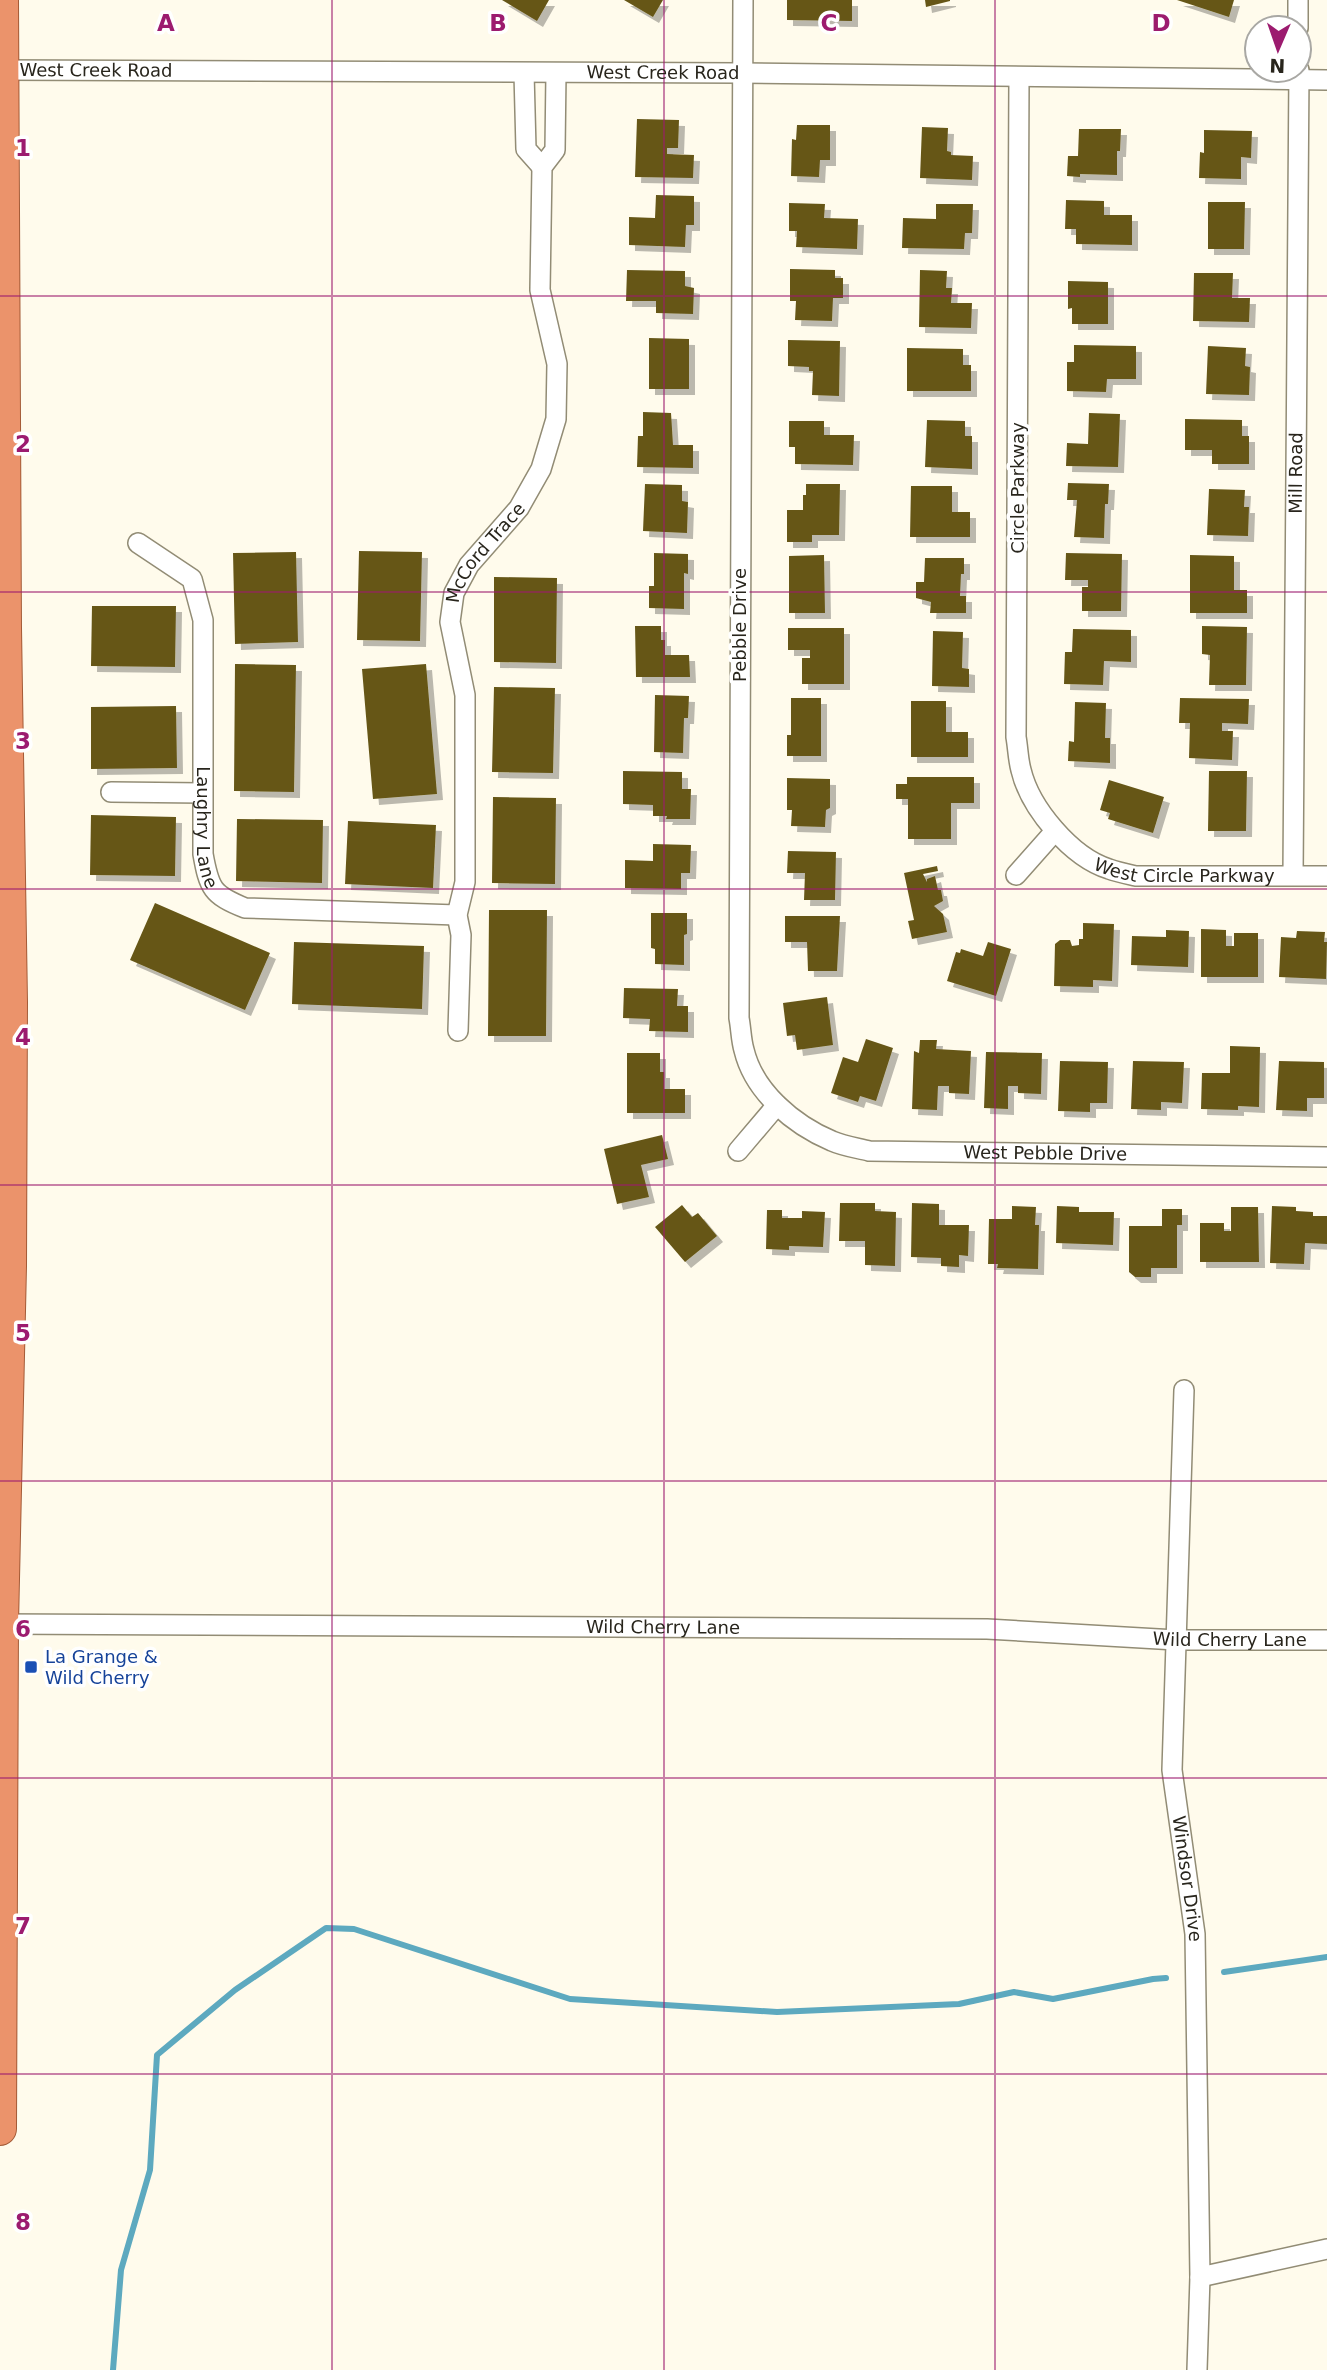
<svg xmlns="http://www.w3.org/2000/svg" width="1327" height="2370" font-family="'DejaVu Sans',sans-serif">
  <style>
    .lines { fill: none; stroke-linecap: round; stroke-linejoin: round }
    .stream { stroke: #5da9bf; stroke-width: 6 }
    .building { fill: #665718; filter: url(#shadow) }
    .minor-casing { stroke: #928c75; stroke-width: 22 }
    .trunk-casing { stroke: #a45b37; stroke-width: 34 }
    .minor { stroke: #fff; stroke-width: 19 }
    .trunk { stroke: #eb936b; stroke-width: 32 }
    .grid { fill: none; stroke: #9c1b6f; stroke-width: 2; stroke-opacity: 0.55 }
    .transit-dot { fill: #1a4fb4; stroke: #fff; stroke-width: 2.5 }
    .labels { text-anchor: middle; stroke-width: 7; stroke-linejoin: round; paint-order: stroke }
    .street-label { font-size: 18px; fill: #28251c; stroke: #fff }
    .transit-label { font-size: 18px; fill: #164399; stroke: #fff; text-anchor: start }
    .grid-label { font-size: 23px; text-anchor: middle; font-weight: bold; fill: #9c1b6f; stroke: #fff; stroke-width: 7; stroke-linejoin: round; paint-order: stroke }
  </style>
  <defs>
    <filter id="shadow"><feDropShadow dx="6" dy="6" stdDeviation="0" flood-color="#0004"/></filter>
  </defs>
  <rect width="100%" height="100%" fill="#fffbec"/>
  <g class="lines">
    <!-- stream -->
    <path class="stream" d="M1224,1972l103,-15
      M113,2370l8,-100 29,-100 7,-115 78,-65 91,-62 28,1 216,70 207,13 182,-8 55,-12 39,7 100,-20 13,-1"/>
  </g>
  <!-- building -->
  <path class="building" d="M502,0h47l-12,21z
    M624,0h39l-10,17z
    M787,0h65v21l-65,-1z
    M925,0h25v1l-24,6z
    M1177,0h57l-5,17z
    M637,119l42,1 -1,28h-11v6l27,1 -1,23 -58,-1z
    M797,125h33v35h-10l-1,17 -28,-1 1,-37 4,1z
    M922,127l26,1 -1,23 4,1v3l22,1 -1,24 -52,-2z
    M1079,129h42l-1,22h-3v24l-37,-1v3l-13,-1 1,-20h10z
    M1204,130l48,1 -1,27 -10,-1v22l-42,-1 1,-26 4,1z
    M656,195l38,1v29h-8l-1,22 -56,-2v-28l26,1z
    M1066,200l38,1v14h28v30l-56,-1v-15h-11z
    M1208,202h37l-1,47h-36z
    M789,203l36,1 -1,14 34,1 -1,30 -61,-2 1,-16h-8z
    M936,204h37l-1,29h-7l-1,16 -62,-1 1,-30 33,1z
    M790,269l45,1v8h8v20h-10l-1,23 -37,-1 1,-19h-6z
    M627,270l58,1v15l9,2 -1,26 -37,-1v-12h-30z
    M920,270l27,1 -1,17h6l-1,15h21l-1,25 -52,-1z
    M1194,273h39l-1,25h18l-1,24 -56,-1z
    M1068,281l40,1v42h-36v-16l-4,1z
    M649,338l40,1v50h-40z
    M788,340l52,1 -1,55 -27,-1 1,-24h-4v-4l-21,-1z
    M1074,345l62,1v33h-29l-1,13 -39,-1v-29h7z
    M1208,346l38,2 -1,18 5,1 -1,28 -43,-1z
    M907,348l56,1v16h8v26h-64z
    M643,412l28,1 2,32h20v23l-56,-1 1,-31h5z
    M1089,413l31,1 -2,53 -52,-1 1,-23 21,1z
    M1185,419l57,1v16h7v28h-37v-14h-27z
    M927,420l38,1v15h7v33l-47,-2z
    M789,421h35v14h30l-1,30 -58,-1v-17h-6z
    M1068,483l41,1 -1,20h-3l-1,34 -30,-1 3,-37h-10z
    M645,484l37,1v16l6,1 -1,31 -44,-2z
    M806,484h34l-1,51h-27v7h-25v-32h16v-15h3z
    M911,486h41v26h18v25h-60z
    M1209,489l36,1 -1,17h5l-1,29 -41,-1z
    M359,551l63,1 -2,89 -63,-1z
    M296,552l2,90 -63,2 -2,-91z
    M654,553l34,1v20l-4,-1v36l-35,-1v-22h5z
    M1066,553l56,1 -1,57h-39v-24h6v-7h-23z
    M824,555l1,58h-36v-57z
    M1190,555l44,1v34h13v23h-57z
    M925,558h39v16h-3l-1,22h6v17h-36l1,-11 -15,-4v-16h8z
    M494,577l63,1 -1,85 -62,-1z
    M92,606h84l-1,61 -84,-1z
    M635,626h26v14h4v15h24l1,22h-54z
    M1202,626l45,1 -1,58h-37l1,-30 -8,-1z
    M788,628h56v56h-42v-26h8v-8h-22z
    M1073,629l58,1v32l-27,-1 -1,24 -39,-1 1,-32h7z
    M933,631l30,1 -1,36 7,1v18l-37,-1z
    M235,664l61,1 -2,127 -60,-1z
    M426,664l11,130 -64,5 -11,-130z
    M494,687l61,1 -2,85 -61,-1z
    M655,695l34,1 -1,22h-4l-1,35 -29,-1z
    M791,698h30v58h-34v-21h4z
    M1180,698l69,1 -1,25 -26,-1v8h11l-1,29 -43,-2 1,-35h-11z
    M911,701h35v31h22v25h-57z
    M1075,702l31,1 -1,35h5v25l-42,-2 1,-20 5,1z
    M176,706l1,62 -86,1v-62z
    M623,771l59,1v17h9l-1,30h-24l1,-3h-14v-11l-30,-1z
    M1209,771h38l-1,60h-38z
    M907,777h67v26h-23v36h-43v-40h-12v-15h11z
    M787,778l43,1v29l-4,2 -1,17 -34,-1 1,-16h-5z
    M1109,780l55,17 -11,36 -45,-14 2,-6 -10,-3z
    M493,797l63,1 -1,86 -63,-1z
    M91,815l85,2 -1,59 -85,-1z
    M237,819l86,1 -1,63 -86,-2z
    M348,821l88,4 -3,63 -88,-4z
    M653,844l38,1 -1,28h-9v16l-56,-1v-28l28,1z
    M788,851l48,1 -1,48h-31l1,-27h-18z
    M937,866l1,5 -15,3 4,8v-3l8,-3 3,14h3l2,11 -9,5 9,8 4,18 -35,7 -4,-18 6,-1 -10,-47z
    M155,903l115,50 -25,57 -115,-50z
    M489,910h58l-1,126h-58z
    M651,913h36v21l-3,1v30l-29,-1v-15l-4,-1z
    M785,916h55l-3,55h-29l-1,-29h-22z
    M1083,923l31,1 -2,57 -19,-1v7l-39,-1 1,-42 5,-4h10l2,6 7,-1v-6h4z
    M1201,929l25,1v16h8v-13h24v44h-57z
    M1166,930l23,1 -1,36 -57,-2 1,-29 34,1z
    M1297,931l28,1 -1,10h3l-1,37 -47,-2 2,-40 15,1z
    M294,942l130,4 -2,63 -130,-5z
    M988,942l23,7 -15,47 -49,-15 9,-29 4,1 1,-4 22,7z
    M624,988l54,1 -1,17h11v26l-39,-1 1,-12 -27,-1z
    M827,997l6,48 -36,5 -2,-15 -8,1 -4,-33z
    M866,1039l27,9 -17,53 -16,-5 -2,6 -27,-9 12,-36 15,5z
    M920,1040h17l-1,9 35,2 -2,43 -20,-1v-7h-11l-1,24 -25,-1 2,-58 5,2z
    M1230,1046l30,1 -1,60 -21,-1v4l-37,-1 1,-36h28z
    M986,1052l56,1 -1,41 -23,-1v-7h-10v23l-24,-1z
    M627,1053h33v19h4v17h21v24h-58z
    M1060,1061l48,1 -1,41h-17v9l-32,-1z
    M1133,1061l51,1 -2,41 -21,-1v8l-30,-1z
    M1279,1061l45,1v36h-17v13l-31,-1z
    M662,1135l6,24 -27,6 8,32 -32,7 -13,-55z
    M840,1203h35v8l21,1 -1,54 -30,-1v-24h-26z
    M912,1203l27,1v21h30l-1,31 -9,-1v12l-18,-1v-8l-30,-1z
    M682,1205l10,12 6,-4 19,23 -32,26 -30,-35z
    M1012,1206l24,1 -1,18h4l-1,44 -41,-1 1,-4h-10l1,-45h23z
    M1057,1206l22,1v5h35l-1,33 -57,-2z
    M1272,1206l24,1v4l17,1v4h14v28l-22,-1 -1,21 -34,-1z
    M1231,1207h27l1,55h-59v-39h24v8h7z
    M1162,1209h20v16h-5v43h-26v9h-16l-6,-5v-46h33z
    M767,1210h15v8h20v-7l23,1 -2,35 -34,-1v4l-23,-1z"/>
  <g class="lines">
    <defs>
      <g id="minor">
        <path id="s1" d="M743,0l-4,1018c2,10 2,22 5,32 10,42 50,75 88,91 11,5 25,7 37,10l458,6"/>
        <path d="M1298,0v28"/>
        <path id="s2" d="M0,70l741,3 586,7"/>
        <path d="M524,73l2,76 16,18"/>
        <path id="s3" d="M1019,77l-3,660c2,11 2,22 5,33 9,38 50,87 88,99 8,3 18,5 27,7h191"/>
        <path id="s4" d="M138,543l54,36 11,41v234c6,34 9,41 42,54l212,7"/>
        <path d="M111,792l91,1"/>
        <path d="M1016,875l39,-44"/>
        <path id="s5" d="M1293,875l6,-805"/>
        <path id="s6" d="M458,1031l3,-96 -4,-20 8,-33v-187l-15,-73 4,-29 15,-28 50,-57 22,-39 15,-50 1,-55 -17,-74 2,-123 13,-17 1,-77"/>
        <path d="M738,1151l39,-46"/>
        <path id="s7" d="M1184,1390l-12,380 23,164 5,343 -3,93"/>
        <path id="s8" d="M0,1624l987,5 189,11h151"/>
        <path d="M1200,2277l127,-28"/>
      </g>
      <path id="trunk" d="M0,2129l2,-505 8,-358 1,-264 -6,-374 -3,-628"/>
    </defs>
    <!-- minor casing -->
    <use href="#minor" class="minor-casing"/>
    <!-- trunk casing -->
    <use href="#trunk" class="trunk-casing"/>
    <!-- minor -->
    <use href="#minor" class="minor"/>
    <!-- trunk -->
    <use href="#trunk" class="trunk"/>
  </g>
  <!-- grid -->
  <path class="grid" d="M332,0v2370M664,0v2370M995,0v2370M0,296h1327M0,592h1327M0,889h1327M0,1185h1327M0,1481h1327M0,1778h1327M0,2074h1327"/>
  <!-- markers -->
  <rect class="transit-dot" x="24" y="1660" width="14" height="14" rx="3.5"/>
  <g class="labels">
    <!-- street labels -->
    <g class="street-label">
      <text dy="6" stroke="none"><textPath href="#s2" startOffset="96">West Creek Road</textPath></text>
      <text dy="6" stroke="none"><textPath href="#s2" startOffset="663">West Creek Road</textPath></text>
      <text dy="6" stroke="none"><textPath href="#s5" startOffset="402">Mill Road</textPath></text>
      <text transform="translate(1018 488) rotate(-90)" y="6">Circle Parkway</text>
      <text dy="6" stroke="none"><textPath href="#s6" startOffset="492">McCord Trace</textPath></text>
      <text transform="translate(740 625) rotate(-90)" y="6">Pebble Drive</text>
      <text dy="6" stroke="none"><textPath href="#s4" startOffset="315">Laughry Lane</textPath></text>
      <text dy="6" stroke="none"><textPath href="#s3" startOffset="906">West Circle Parkway</textPath></text>
      <text dy="6" stroke="none"><textPath href="#s1" startOffset="1396">West Pebble Drive</textPath></text>
      <text dy="6" stroke="none"><textPath href="#s8" startOffset="663">Wild Cherry Lane</textPath></text>
      <text dy="6" stroke="none"><textPath href="#s8" startOffset="1230">Wild Cherry Lane</textPath></text>
      <text dy="6" stroke="none"><textPath href="#s7" startOffset="490">Windsor Drive</textPath></text>
    </g>
    <!-- transit labels -->
    <g class="transit-label">
      <text x="45" y="1663">La Grange &amp;<tspan x="45" dy="21">Wild Cherry</tspan></text>
    </g>
  </g>
  <g class="grid-label">
    <text x="166" y="31">A</text>
    <text x="498" y="31">B</text>
    <text x="829" y="31">C</text>
    <text x="1161" y="31">D</text>
    <text x="23" y="156">1</text>
    <text x="23" y="452">2</text>
    <text x="23" y="749">3</text>
    <text x="23" y="1045">4</text>
    <text x="23" y="1341">5</text>
    <text x="23" y="1637">6</text>
    <text x="23" y="1934">7</text>
    <text x="23" y="2230">8</text>
  </g>
  <!-- north arrow -->
  <g transform="translate(1278 49) rotate(182)"><circle r="33" fill="#ffffff" stroke="#a9a8a4" stroke-width="2"/>
  <path d="M0-5L12 26L0 18L-12 26Z" fill="#9c1b6f"/>
  <text y="-10" font-size="19" font-weight="bold" text-anchor="middle" fill="#28251c">N</text>
  </g>
</svg>
